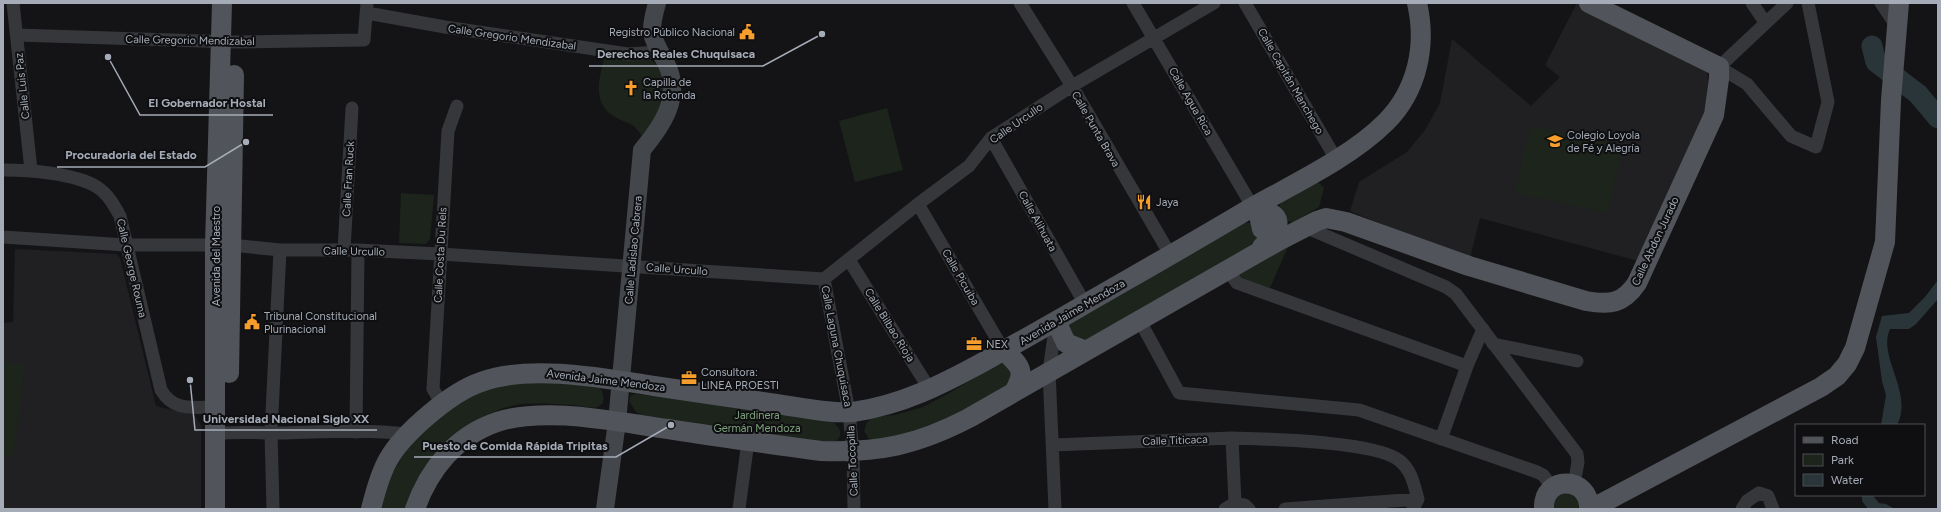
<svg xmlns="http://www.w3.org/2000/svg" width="1941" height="512" font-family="Figtree,sans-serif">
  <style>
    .built { fill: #202023 }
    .green { fill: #1c241c }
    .water { fill: #2a353a }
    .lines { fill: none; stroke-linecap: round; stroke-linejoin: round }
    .river { stroke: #2a353a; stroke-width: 21 }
    .street { stroke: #35373b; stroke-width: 13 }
    .secondary { stroke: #43464b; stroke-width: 18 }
    .primary { stroke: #51545a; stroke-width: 20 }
    .labels { text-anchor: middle; stroke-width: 4; stroke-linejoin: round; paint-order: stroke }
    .poi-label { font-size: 11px; fill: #a5acb7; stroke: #0f0f11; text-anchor: start }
    .street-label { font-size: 11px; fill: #a5acb7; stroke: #0f0f11 }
    .park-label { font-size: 11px; fill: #7da27c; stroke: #0f0f11 }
    .leader { fill: none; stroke: #a5acb7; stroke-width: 1.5 }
    .callout-dot { fill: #a5acb7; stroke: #0f0f11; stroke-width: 1.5 }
    .callout-label { font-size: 12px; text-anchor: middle; font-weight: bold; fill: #a5acb7; stroke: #0f0f11; stroke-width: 4; stroke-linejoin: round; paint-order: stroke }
  </style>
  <rect width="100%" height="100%" fill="#141416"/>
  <!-- built -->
  <path class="built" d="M1577,3l130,69 3,14 -4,28 -68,147 -158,-43 -10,40 -40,-14 -80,-33 9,-29 48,-30 18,-22 15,-27 12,-64 79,67 29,-29 -15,-12z
    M15,249l101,5 4,4 36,148 38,9 7,10v84h-198v-186l10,-1z"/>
  <!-- green -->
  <path class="green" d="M648,58c14,8 20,24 17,41 -1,8 -17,30 -22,39 -9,-15 -10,-12 -24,-19 -27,-12 -21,-38 -15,-60z
    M887,108l16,62 -48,12 -16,-61z
    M1530,126l93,20 -15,67 -93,-20z
    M1316,180l8,8 -5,19 -25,15 -9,-1 -7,-9 3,-12z
    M401,193l33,2 -4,44 -4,5 -27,-1z
    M1245,223h6l7,12 -6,12 -166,97h-9l-12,-17z
    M1291,240l-21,48 -26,-8 -5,-4 3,-7z
    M3,362l22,2 -11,92 -11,-1z
    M1007,363l7,7v15l-63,36 -71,22 -12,-5 -4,-7 3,-9 7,-5 21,-2 28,-8 28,-15 45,-27z
    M528,379l70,7c5,5 6,10 5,17 -2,1 -3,3 -5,4 -7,2 -20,-2 -28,-2 -15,-1 -32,-2 -48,-1 -47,5 -109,58 -115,105h-27l6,-26 23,-37 31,-32 40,-24z
    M636,394l120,14 77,14c9,8 10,13 1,22l-191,-28 -7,-4 -7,-11 2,-6z
    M1564,488l19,15 -7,6h-28z"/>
  <!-- water -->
  <path class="water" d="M1908,79l15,16 15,18v11l-32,-32z
    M1938,280v19l-22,25 -7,5h-19c-13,28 24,63 7,96h-16l5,-30 -4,-14 -6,-44 6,-21 27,-3 16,-16z
    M1862,495h13l-1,2 5,6 7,1 9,5h-27l-6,-8z"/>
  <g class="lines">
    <!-- river -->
    <path class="river" d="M1872,46l4,16 42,32 20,24"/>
    <!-- street -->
    <path class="street" d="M13,3l18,167
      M1020,3l52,83 99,170
      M1133,3l115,196 7,15
      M1245,3l91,156
      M1752,3l13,19
      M1787,3l-68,64 28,17 44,52 25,11 12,-45 -20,-99
      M1881,3l16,24
      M367,13l78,14 183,27 31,-2
      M17,35l217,7 130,-2 3,-37
      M991,138l94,166
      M3,170c26,0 71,3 94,17 11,7 17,18 23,29l41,174c13,22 32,17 55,17
      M918,204l86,147
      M1305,227l141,60 10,7 121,160 1,8 -4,23
      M3,237l123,8h105l49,5h78l82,4 384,25 94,-75 51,-38 22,-28 81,-52 142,-83
      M344,250l8,-142
      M849,260l81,130
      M1228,270l9,13 230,83
      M824,279l25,133 4,40 1,57
      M1140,321l39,72 180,17 178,62 6,3 10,13
      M1493,344l84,17
      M442,404l-9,-15 15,-258 9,-25
      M356,432l2,-182
      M215,434c21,-3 43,-1 64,-1 43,-1 86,-4 128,1
      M1232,438c34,1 145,3 168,23 12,10 14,24 18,38l-5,10
      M1441,439l26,-73 16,-37
      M1053,445l179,-7 3,65
      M273,509l-2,-76 9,-183
      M739,509l9,-68
      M1055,509l-6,-138 7,-48
      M1225,509l10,-6 10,2 4,4
      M1285,509l133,-10
      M1742,509l5,-8 12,-8 9,3 5,13"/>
    <!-- secondary -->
    <path class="secondary" d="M605,509l12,-87 25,-272c20,-24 41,-54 24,-87 -15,-28 -18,-28 -9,-60"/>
    <!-- primary -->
    <path class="primary" d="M1262,247c8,-8 24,-24 10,-33l-8,1 -4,5 2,9 5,3 9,-3
      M1056,321l10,22 20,8
      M1004,351c17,15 22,20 10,41
      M229,373l5,-298
      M215,509v-264l7,-242
      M371,509c4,-16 9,-35 17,-49 15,-27 63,-68 93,-78 49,-18 122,-4 173,4 41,6 81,12 122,18 23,3 54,10 77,8 49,-7 90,-28 132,-51 34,-19 68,-38 102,-58 52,-30 105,-60 157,-91 45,-26 105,-53 142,-90 31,-31 41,-76 31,-119
      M415,509c14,-40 41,-73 82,-87 50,-16 119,0 171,7 51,8 102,15 153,22 58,2 96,-6 148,-33l311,-178 37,-19 9,-3 20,4 123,44 117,35c24,4 37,3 51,-18l77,-168 5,-36v-12l-130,-64
      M1544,509c-2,-34 46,-34 45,0
      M1591,509l230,-122 16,-11 10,-12 8,-16 30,-106 6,-142 8,-97"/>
  </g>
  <!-- icons -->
  <defs>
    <symbol id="civic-bare" viewBox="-9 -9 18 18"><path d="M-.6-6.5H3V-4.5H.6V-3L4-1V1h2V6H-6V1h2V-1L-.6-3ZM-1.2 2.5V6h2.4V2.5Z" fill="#f69d2c" stroke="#0f0f11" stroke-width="2.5" paint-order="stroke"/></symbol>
    <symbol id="church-bare" viewBox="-9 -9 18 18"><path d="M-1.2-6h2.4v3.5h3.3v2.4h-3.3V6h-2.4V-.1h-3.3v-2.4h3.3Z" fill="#f69d2c" stroke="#0f0f11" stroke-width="2.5" paint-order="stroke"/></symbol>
    <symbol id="school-bare" viewBox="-9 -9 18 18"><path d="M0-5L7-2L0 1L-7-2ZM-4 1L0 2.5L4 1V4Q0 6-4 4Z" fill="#f69d2c" stroke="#0f0f11" stroke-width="2.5" paint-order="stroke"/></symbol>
    <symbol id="restaurant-bare" viewBox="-9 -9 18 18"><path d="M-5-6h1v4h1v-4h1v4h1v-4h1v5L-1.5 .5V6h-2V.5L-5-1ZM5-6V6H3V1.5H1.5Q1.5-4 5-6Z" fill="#f69d2c" stroke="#0f0f11" stroke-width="2.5" paint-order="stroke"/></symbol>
    <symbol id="office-bare" viewBox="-9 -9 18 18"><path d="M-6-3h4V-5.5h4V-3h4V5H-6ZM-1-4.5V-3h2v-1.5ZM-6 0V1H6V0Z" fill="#f69d2c" stroke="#0f0f11" stroke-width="2.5" paint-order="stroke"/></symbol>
  </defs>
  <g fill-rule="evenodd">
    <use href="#civic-bare" x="736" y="21" width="22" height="22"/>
    <use href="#church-bare" x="620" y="77" width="22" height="22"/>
    <use href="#school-bare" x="1544" y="130" width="22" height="22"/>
    <use href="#restaurant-bare" x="1133" y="191" width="22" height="22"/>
    <use href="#civic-bare" x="241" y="311" width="22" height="22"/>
    <use href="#office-bare" x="963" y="333" width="22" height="22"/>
    <use href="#office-bare" x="678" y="367" width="22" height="22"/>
  </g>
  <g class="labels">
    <!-- poi labels -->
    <g class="poi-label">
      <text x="735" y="36" text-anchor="end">Registro Público Nacional</text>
      <text x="643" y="86">Capilla de<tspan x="643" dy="13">la Rotonda</tspan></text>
      <text x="1567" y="139">Colegio Loyola<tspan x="1567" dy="13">de Fé y Alegría</tspan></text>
      <text x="1156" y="206">Jaya</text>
      <text x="264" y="320">Tribunal Constitucional<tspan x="264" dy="13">Plurinacional</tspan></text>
      <text x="986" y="348">NEX</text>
      <text x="701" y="376">Consultora:<tspan x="701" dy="13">LINEA PROESTI</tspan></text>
    </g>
    <!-- street labels -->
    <g class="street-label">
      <text transform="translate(512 37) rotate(8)" y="4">Calle Gregorio Mendizabal</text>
      <text transform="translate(190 40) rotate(1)" y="4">Calle Gregorio Mendizabal</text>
      <text transform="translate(1291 81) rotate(60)" y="4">Calle Capitán Manchego</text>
      <text transform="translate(22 86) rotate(-96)" y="4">Calle Luis Paz</text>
      <text transform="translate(1191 101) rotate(60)" y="4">Calle Agua Rica</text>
      <text transform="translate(1016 123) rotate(-35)" y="4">Calle Urcullo</text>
      <text transform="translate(1096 129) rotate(60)" y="4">Calle Punta Brava</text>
      <text transform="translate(348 179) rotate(-87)" y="4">Calle Fran Ruck</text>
      <text transform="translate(1038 221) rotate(61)" y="4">Calle Alihuata</text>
      <text transform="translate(1655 241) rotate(-65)" y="4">Calle Abdon Jurado</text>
      <text transform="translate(633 250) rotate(-85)" y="4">Calle Ladislao Cabrera</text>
      <text transform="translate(354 251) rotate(1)" y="4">Calle Urcullo</text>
      <text transform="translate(440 255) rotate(-87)" y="4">Calle Costa Du Rels</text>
      <text transform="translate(216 256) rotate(-90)" y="4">Avenida del Maestro</text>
      <text transform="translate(132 268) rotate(77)" y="4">Calle George Rouma</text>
      <text transform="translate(677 269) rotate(4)" y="4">Calle Urcullo</text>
      <text transform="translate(961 277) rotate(60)" y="4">Calle Picuiba</text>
      <text transform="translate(1072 312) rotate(-30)" y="4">Avenida Jaime Mendoza</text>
      <text transform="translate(890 325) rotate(58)" y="4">Calle Bilbao Rioja</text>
      <text transform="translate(837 346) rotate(79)" y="4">Calle Laguna Chuquisaca</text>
      <text transform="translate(606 380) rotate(7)" y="4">Avenida Jaime Mendoza</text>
      <text transform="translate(1175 440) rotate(-2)" y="4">Calle Titicaca</text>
      <text transform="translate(852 461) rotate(-93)" y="4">Calle Tocopilla</text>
    </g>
    <!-- park labels -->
    <g class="park-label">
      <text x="757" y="419">Jardinera<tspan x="757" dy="13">Germán Mendoza</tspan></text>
    </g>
  </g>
  <!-- callouts -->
  <path class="leader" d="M822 34L763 66H589M108 57L140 115H273M246 142L205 167H57M190 380L195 430H377M671 425L616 457H414"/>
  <g class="callout-dot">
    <circle cx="822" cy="34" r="4"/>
    <circle cx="108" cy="57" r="4"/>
    <circle cx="246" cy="142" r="4"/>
    <circle cx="190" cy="380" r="4"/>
    <circle cx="671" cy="425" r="4"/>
  </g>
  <g class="callout-label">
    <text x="676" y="58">Derechos Reales Chuquisaca</text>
    <text x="207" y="107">El Gobernador Hostal</text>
    <text x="131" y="159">Procuradoria del Estado</text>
    <text x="286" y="423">Universidad Nacional Siglo XX</text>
    <text x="515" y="450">Puesto de Comida Rápida Tripitas</text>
  </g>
  <!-- border -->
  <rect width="1941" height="512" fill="none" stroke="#a5acb7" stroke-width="8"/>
  <!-- legend -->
  <rect x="1795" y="424" width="130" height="72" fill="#0f0f11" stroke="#4b4e53"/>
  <rect x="1803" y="437" width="20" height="6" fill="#51545a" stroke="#4b4e53"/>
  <text x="1831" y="444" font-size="12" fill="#a5acb7">Road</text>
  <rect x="1803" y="454" width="20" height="12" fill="#1c241c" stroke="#4b4e53"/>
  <text x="1831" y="464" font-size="12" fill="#a5acb7">Park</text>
  <rect x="1803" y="474" width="20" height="12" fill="#2a353a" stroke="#4b4e53"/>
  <text x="1831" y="484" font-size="12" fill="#a5acb7">Water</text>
</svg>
